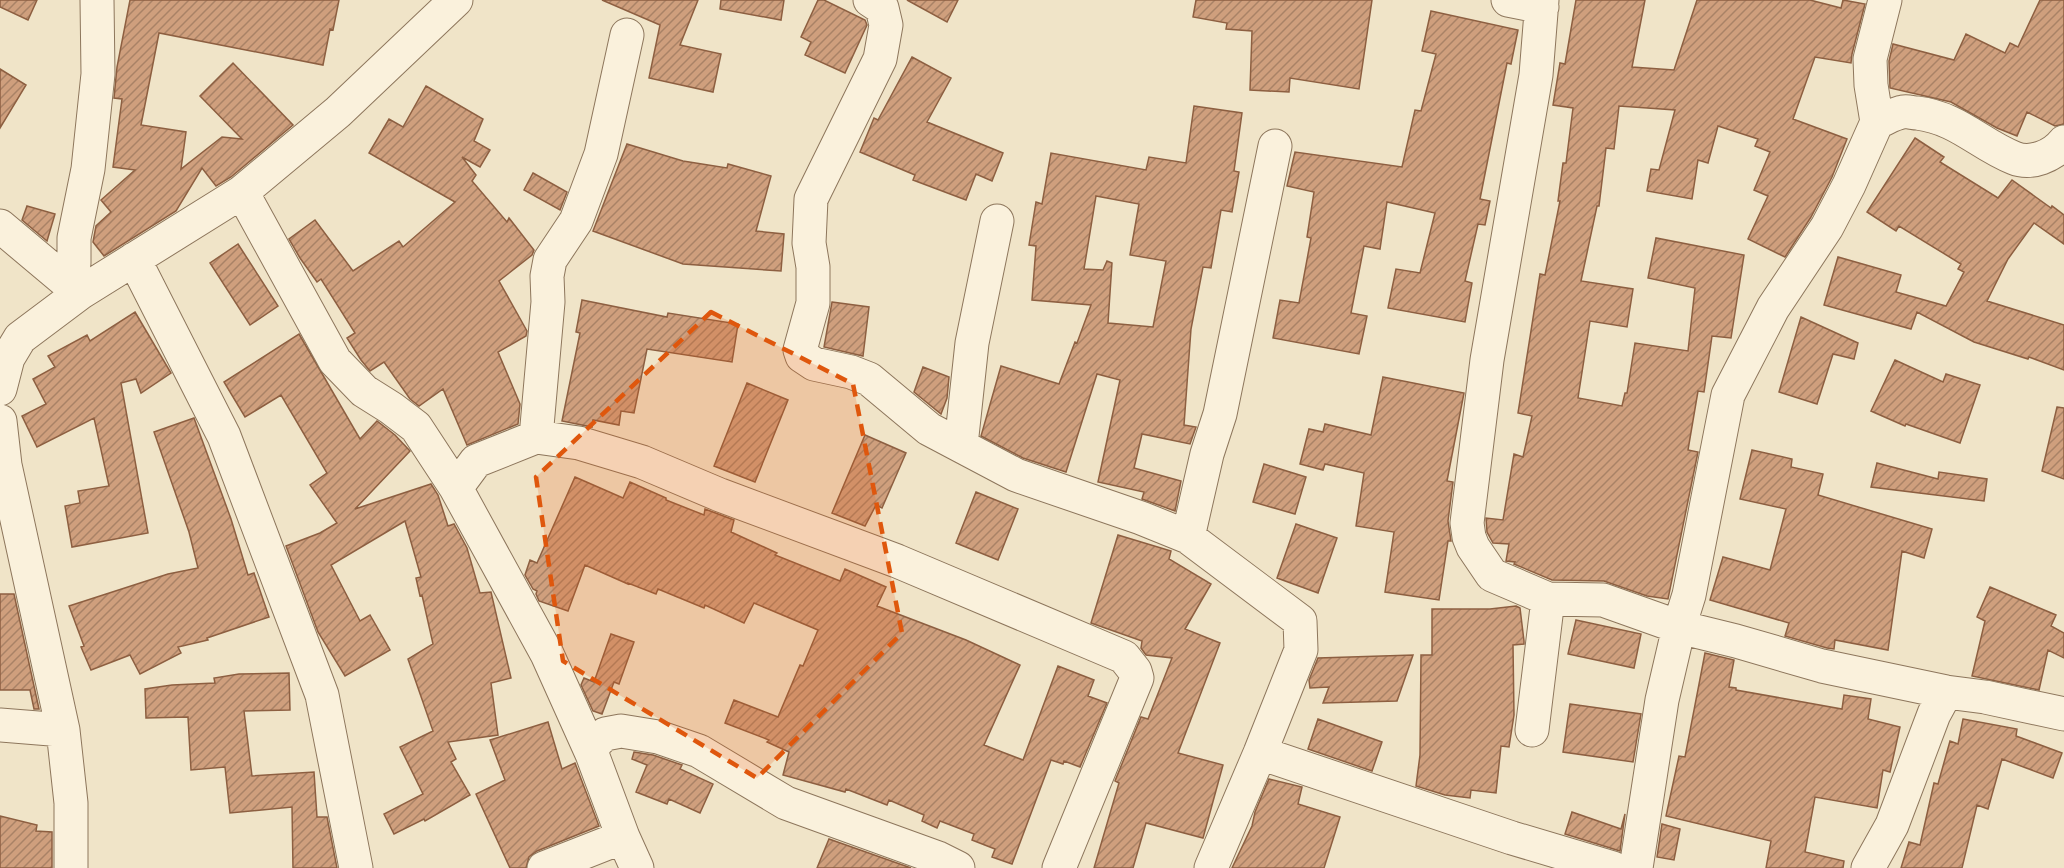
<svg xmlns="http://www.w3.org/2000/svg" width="2064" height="868" font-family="'Crimson Pro',serif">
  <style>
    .building { fill: url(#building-hatch); stroke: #8d5f41; stroke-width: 1.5; fill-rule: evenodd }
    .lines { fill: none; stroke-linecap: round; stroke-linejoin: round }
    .minor-casing { stroke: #8d765c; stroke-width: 35 }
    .minor { stroke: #faf1dc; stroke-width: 33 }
    .marked { fill: #df570d; fill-opacity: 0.2; stroke: #df570d; stroke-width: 4.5; stroke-dasharray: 12 8; stroke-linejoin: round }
  </style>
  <defs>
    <pattern id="building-hatch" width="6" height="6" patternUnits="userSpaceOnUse" patternTransform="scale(1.5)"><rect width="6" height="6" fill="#cf9f7d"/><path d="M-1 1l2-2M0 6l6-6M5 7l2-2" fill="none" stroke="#a98266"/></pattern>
  </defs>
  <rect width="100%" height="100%" fill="#f0e4c8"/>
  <!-- building -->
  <path class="building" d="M0,0h37l-9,20 -28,-13z
    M130,0h209l-6,30 -3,-1 -7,36 -164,-32 -18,92 45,7 -5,37 41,-32 20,2 -42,-43 33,-33 60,62 -62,52 -15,9 -14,-18 -26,43 -72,45 -11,-14 3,-16 15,-14 -10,-12 34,-30 -22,-3 9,-68 -8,-1 3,-31z
    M602,0h96l-18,45 41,9 -8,38 -64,-14 11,-53z
    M721,0h63l-3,20 -61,-11z
    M818,0h6l41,20 2,5 -22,48 -40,-18 6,-13 -10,-5z
    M907,0h51l-11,22z
    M1196,0h176l-13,89 -69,-11 -1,14 -39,-2 2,-59 -26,-2 1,-6 -34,-6z
    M1576,0h69l-13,67 42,3 23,-70h113l31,8 2,-8 22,4 -13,50 -1,9 -36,-6 -22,62 54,20 -15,38 -21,40 -26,40 -37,-18 20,-43 -14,-6 16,-38 -15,-6 3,-7 -40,-13 -10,37 -10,-3 -6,39 -45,-8 4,-22 8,1 16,-60 -56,-4 -5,43 -8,-1 -7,58h-2l-16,75 52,8 -6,38 -37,-6 -12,77 44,8 3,-13h2l8,-50 53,8 7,-63 -47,-10 8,-40 88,17 -13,83 -19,-2 -8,56 -6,-1 -10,59 10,2 -30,147 -21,-3 -43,-15 -52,-1 -38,-16 1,-2 -9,-1 3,-17 -16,-1 -6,-11 -1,-14 17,2 11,-66 9,3 9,-41 -14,-3 22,-139 5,1 15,-74h-2l5,-38h3l7,-55 -20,-3 7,-42 5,1z
    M2040,0h24v124l-9,2 -28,-14 -10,24 -20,-8 -46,-26 -61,-14 -1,-27 4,-17 61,16 12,-26 39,19 5,-10 8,4z
    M1431,11l87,19 -7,34 -4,-1 -27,136 10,2 -5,24 -7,-1 -13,57 7,2 -7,39 -77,-14 8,-39 24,4 15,-60 -48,-11 -7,47 -16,-3 -13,67 16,3 -8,38 -86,-16 7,-38 19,3 12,-65 -4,-1 7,-45 -27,-6 8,-34 107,15 13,-57 6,1 15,-57 -14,-3z
    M912,57l39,21 -24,44 76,31 -11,28 -16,-7 -10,26 -53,-20 2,-5 -55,-23 14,-34 4,2z
    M0,69l26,16 -26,43z
    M426,86l57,33 -9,22 16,9 -10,17 -18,-10 14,18 -4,6 35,41 2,-4 25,32 -2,5 -33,26 28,50 -1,5 -28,16 22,52 -2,20 -51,21 -24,-56 -24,17 -9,-7 -26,-37 -14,9 -9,-11 -14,-22 8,-5 -34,-54 -4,3 -17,-24 -11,-19 26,-19 38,51 46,-30 4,6 52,-45 -86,-49 20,-34 14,8z
    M1194,106l48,7 -8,58 5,1 -7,40 -11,-2 -10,58 -8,-1 -12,62 -7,96 12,2 -6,17 -48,-10 -8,34 47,13 -6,30 -33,-12 2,-7 -46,-10 22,-102 -23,-6 -31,98 -43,-14 -42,-22 20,-70 58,18 16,-42 2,1 14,-38 -59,-5 4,-54 -7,-1 7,-43 6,2 9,-51 95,17 3,-13 37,6zM1096,196l43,8 -9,51 36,6 -13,66 -45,-4 4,-60 -5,-2 -4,9 -19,-1z
    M1915,138l29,19 -4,5 58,36 14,-18 39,28 1,-2 12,9v29l-30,-21 -26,36 -21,42 77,24v45l-35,-13 -1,2 -54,-17 -57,-30 -6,17 -87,-24 14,-48 63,18 -5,17 50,14 18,-34 -6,-3 3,-5 -62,-38 -3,5 -29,-19z
    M627,144l56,17 44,7 1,-4 43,12 -15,55 28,3 -3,37 -98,-7 -90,-33z
    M533,173l34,19 -7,18 -36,-20z
    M27,206l28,8 -8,27 -25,-21z
    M238,244l40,62 -28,19 -40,-62z
    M582,300l85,17 1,-4 70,11 -6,38 -85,-13 -13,64 -13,-2 -2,14 -26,-5 -1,7 -30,-6 18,-88 -4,-1z
    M832,302l37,5 -6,49 -39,-9z
    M135,312l36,61 -30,20 -5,-14 -15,4 27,150 -76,14 -7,-41 15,-3 -2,-12 31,-5 -15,-68 -57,29 -15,-31 24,-12 -13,-25 22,-12 -7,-11 39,-21 3,6z
    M1801,317l57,26 -4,16 -21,-5 -16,50 -38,-12z
    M299,334l61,105 17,-18 18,14 15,16 -55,58 76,-25 7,11 10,31 6,-2 13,24 13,45 11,-1 20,86 -20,5 7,52 -50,7 8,17 -5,3 19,33 -45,26 -1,-2 -30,15 -10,-20 39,-20 -23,-47 33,-16 -25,-72 25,-15 -11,-49 -2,1 -4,-18 5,-1 -16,-56 -74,44 29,56 10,-6 20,35 -45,26 -27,-44 -32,-86 34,-13 17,-10 -27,-38 17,-12 -46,-78 -36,22 -21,-35z
    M1895,360l48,22 3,-8 34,11 -20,58 -54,-19 -1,2 -34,-15z
    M923,367l26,10 -2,21 -6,16 -27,-22z
    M1383,377l81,16 -17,88 6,1 -5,39 3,20h-3l-9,59 -54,-8 9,-60 -38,-6 8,-53 -39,-9 -2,6 -23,-6 9,-35 14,3 2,-8 46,11z
    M747,383l41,17 -33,82 -41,-16z
    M2057,407l7,1v71l-22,-8z
    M194,418l37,101 17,56 6,-2 15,44 -62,21 1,2 -30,7 3,6 -41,21 -10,-19 -39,15 -10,-23 3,-1 -15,-40 99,-32 30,-6 -9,-36 -35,-100z
    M865,435l41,18 -24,55 -6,-3 -11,21 -33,-13z
    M1752,450l40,9 -1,8 32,7 -5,21 114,34 -8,29 -22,-7 -14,99 -53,-10 -1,9 -7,-1 -42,-12 4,-13 -79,-23 13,-43 47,13 16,-61 -46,-10z
    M1877,463l61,16 1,-7 48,7 -3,22 -113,-14z
    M1264,464l42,13 -11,37 -42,-12z
    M575,477l48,21 7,-16 36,16v2l38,15 1,-6 29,11 -3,12 46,21 -2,2 65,26 5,-12 41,18 -9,19 89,34 54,25 -36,80 18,7 21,8 35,-94 36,14 -6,16 19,7 -27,64 -16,-6 -1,3 -12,-4 -39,104 -20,-7 3,-8 -23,-9 2,-6 -34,-13 -3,7 -15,-7 2,-6 -35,-15 -2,5 -41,-16 -1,3 -62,-17 6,-23 -22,-10 2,-2 -44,-17 9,-23 44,17 22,-52 3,1 15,-36 -64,-27 -10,20 -39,-18 -1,3 -46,-19 -2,5 -28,-11v1l-43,-19 -17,46 -29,-10 -3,-7 1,-3 -4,-2 -8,-14 5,-15 7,3z
    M976,492l42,17 -20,51 -42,-17z
    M1296,524l41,14 -19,55 -41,-15z
    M1118,535l53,16 -2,8 42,25 -26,45 35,14 -42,110 45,12 -20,73 -57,-15 -13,45h-39l25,-85 -4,-2 26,-64 7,2 24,-61 -26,-3 -5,-7 1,-7 -51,-18z
    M1990,587l66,28 -5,11 13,7v25l-16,-8 -9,40 -67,-14 13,-55 -8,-4z
    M0,594h14l25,115h-5l-4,-19h-30z
    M1516,606l4,2 4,33v3l-11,1 1,70 -5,32 -8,-1 -5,47 -25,-3 -1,8 -25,-3 -29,-9 4,-31 1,-100h11v-46h58z
    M1576,620l65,14 -7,34 -66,-14z
    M611,634l23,8 -15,42 -5,-2 -12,32 -9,-3 -12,-26 3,-7 10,4z
    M1705,653l29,7 -5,27 7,1v2l106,19 2,-14 27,4 -3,20 32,8 -10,45 -7,-2 -6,38 -62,-11 -10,55 39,9 -1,7h-77l5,-27 -105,-25 13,-60 6,1z
    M1413,655l-16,46 -74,2 6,-16 -19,1 -1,-8 9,-22z
    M289,673l1,37 -46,1 8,65 62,-4 3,45h10l10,51h-44l-1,-61 -62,6 -5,-46 -34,3 -3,-53 -42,1 -1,-29 27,-4 43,-2 -1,-5 25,-4z
    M1570,704l71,10 -8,48 -70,-10z
    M1318,719l64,23 -10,29 -64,-22z
    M1963,719l54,10 -1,7 46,17 -9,25 -51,-19 -14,50 -11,-4 -15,63h-61l8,-26 11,3 14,-62 4,1 12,-43 8,3z
    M548,722l14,47 13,-6 24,63 -62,25 -8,6 -3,11h-16l-34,-74 29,-14 -15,-40z
    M634,752l19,3 29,10 -2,4 33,15 -13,29 -31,-14 -2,5 -31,-12 11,-27 -15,-6z
    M1269,779l33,8 -4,17 42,13 -16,51h-92l20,-42 3,-14z
    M1572,812l49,17 4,-15 -5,37 -55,-17z
    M0,816l37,9 -1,6 16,1v36h-52z
    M1662,824l18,5 -6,31 -17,-3z
    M829,839l82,29h-94z"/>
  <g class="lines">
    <defs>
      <path id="minor" d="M870,0l12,8 4,17 -6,34 -69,140 -2,44 4,24v36l-13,47 2,6 12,8 37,8 18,7 60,50 87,46 125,43 47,19 112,84 1,29 -41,103 -49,115
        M1508,0l34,7
        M1542,0l-6,75 -49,285 -20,163 2,14 4,10 19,28 56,24 55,1 76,27 57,14 86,25 124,26 39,5 79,17
        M1877,122c8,-3 18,-9 26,-10 5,-1 10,1 14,1 41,5 62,31 97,45 17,7 39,-2 50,-16
        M242,192l93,169 29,30 27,17 25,19 40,61 91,166 45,100 31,83 14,31
        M0,226l80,67
        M134,259l90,177 98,259 34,173
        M70,285l4,-22v-25l14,-69 10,-95 -1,-74
        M0,389l8,-31 12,-20 60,-45 162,-101 96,-80 118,-112
        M0,421l5,44 58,265 8,73v65
        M536,437l12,-135 -1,-26 3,-16 26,-39 25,-67 26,-119
        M961,445l11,-102 25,-122
        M456,488l20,-27 60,-24 43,6 63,19 78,33 177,66 227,96 11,14 2,7 -78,190
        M1188,537l19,-83 13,-40 55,-268
        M0,725l63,5
        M1532,730l16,-131
        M1260,753l252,85 101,30
        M592,754l3,-11 10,-9 16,-3 37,6 41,14 87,52 152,55 20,10
        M544,868l79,-31
        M1636,868l26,-168 17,-73 10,-32 39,-200 45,-87 54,-81 22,-42 28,-63 -6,-37 -1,-26 15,-59
        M1868,868l24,-43 42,-111 12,-22"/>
    </defs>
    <!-- minor casing -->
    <use href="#minor" class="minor-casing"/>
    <!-- minor -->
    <use href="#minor" class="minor"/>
  </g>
  <!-- marked area -->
  <path class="marked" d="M711,312l142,72 49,249 -145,145 -194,-117 -27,-184z"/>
</svg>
